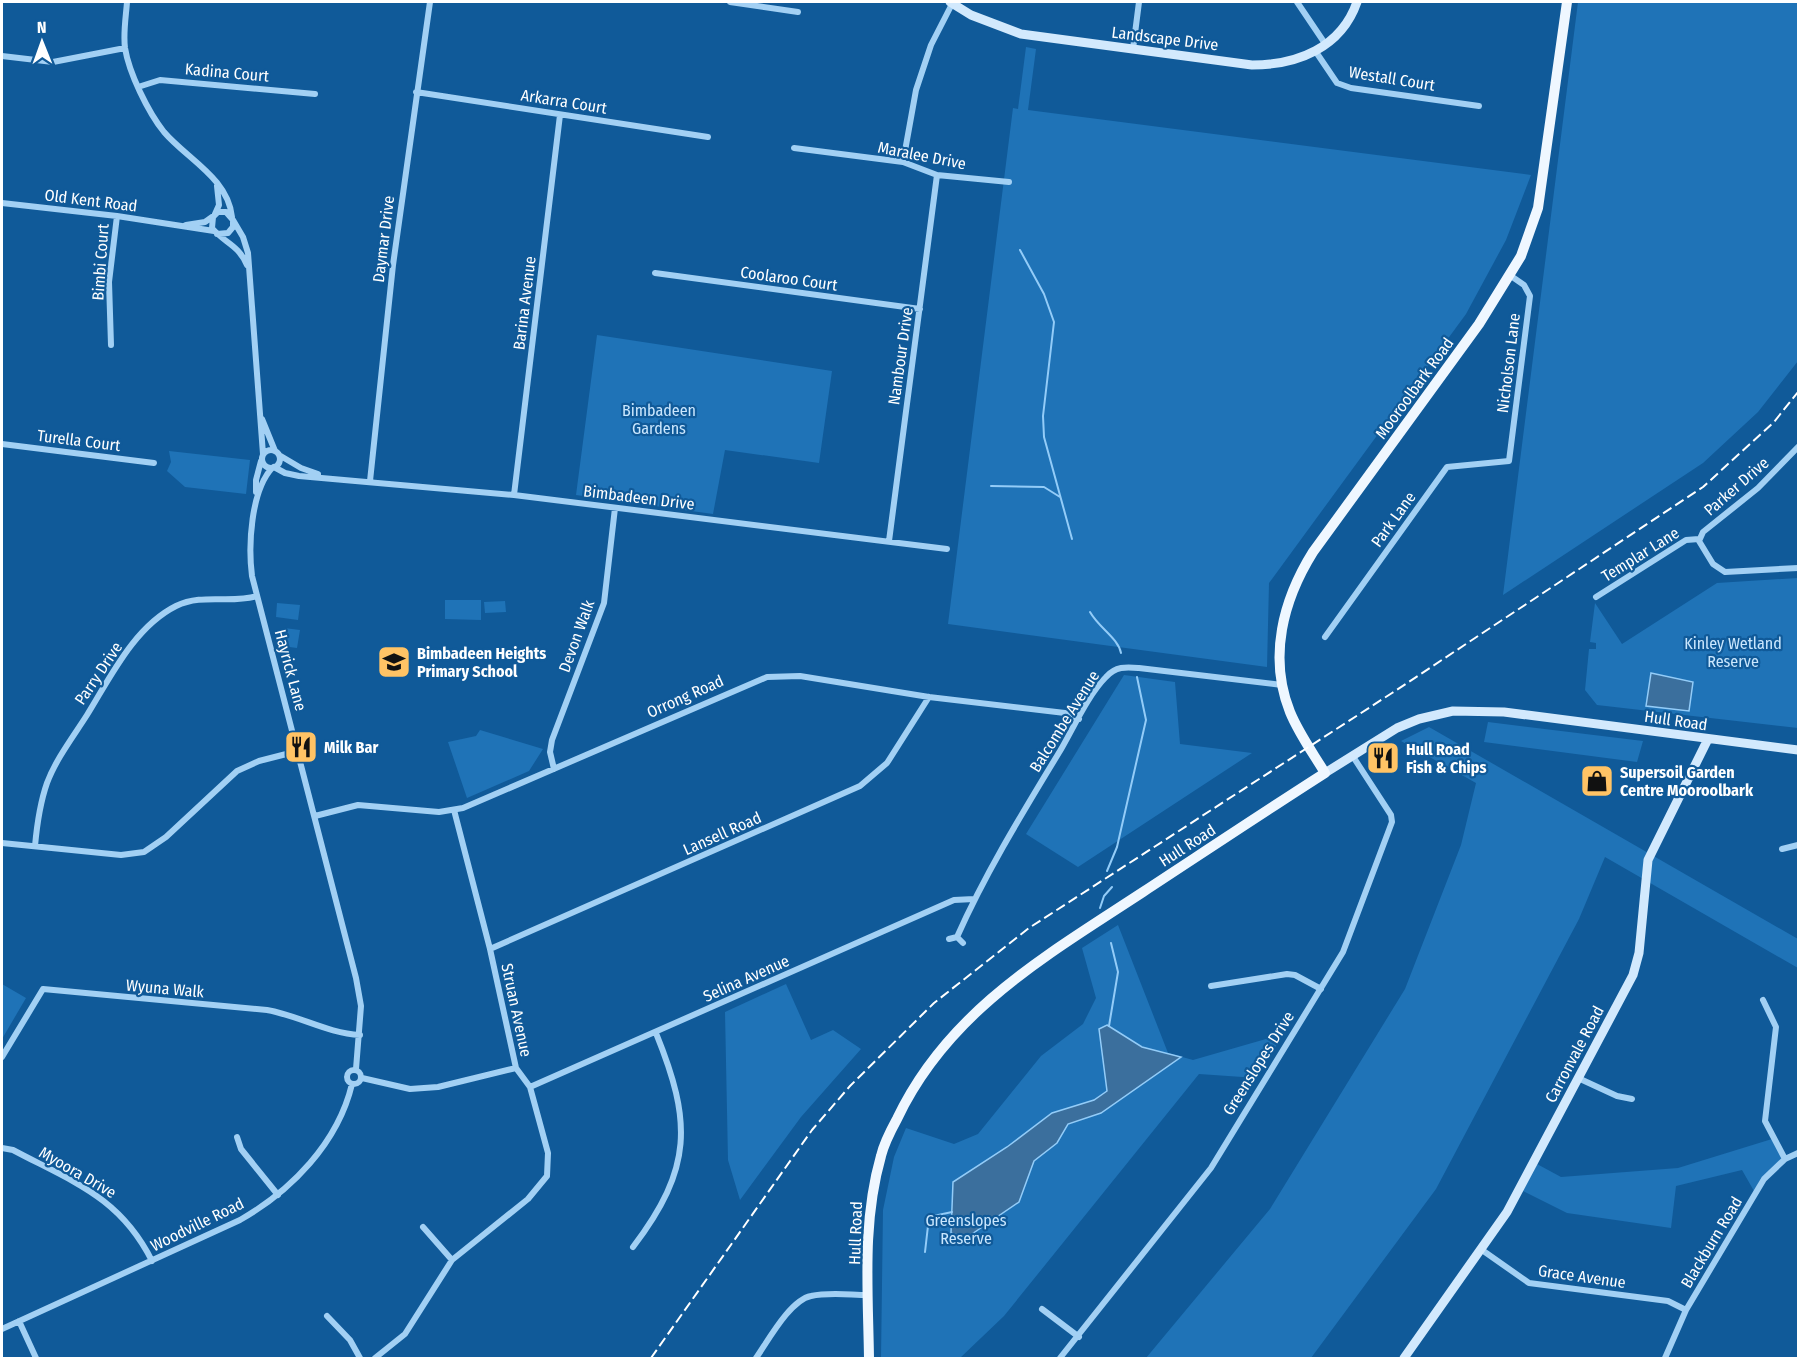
<svg xmlns="http://www.w3.org/2000/svg" width="1800" height="1360" font-family="'Fira Sans Condensed',sans-serif">
  <style>
    .green { fill: #1f73b7 }
    .water { fill: #3b6f9d; stroke: #93ccf8; stroke-width: 1.5 }
    .lines { fill: none; stroke-linecap: round; stroke-linejoin: round }
    .stream { stroke: #93ccf8; stroke-width: 2 }
    .street { stroke: #a2d0f4; stroke-width: 6 }
    .secondary { stroke: #d2e9fd; stroke-width: 9 }
    .primary { stroke: #eff7ff; stroke-width: 10 }
    .rail { stroke: #fff; stroke-width: 2; stroke-dasharray: 10 4.5; stroke-linecap: butt }
    .labels { text-anchor: middle; stroke-width: 4.5; stroke-linejoin: round; paint-order: stroke }
    .street-label { font-size: 16px; fill: #fff; stroke: #105a99 }
    .park-label { font-size: 16px; fill: #cae7fe; stroke: #105a99 }
    .poi-label { font-size: 16px; font-weight: bold; fill: #fff; stroke: #105a99; text-anchor: start }
  </style>
  <rect width="100%" height="100%" fill="#105a99"/>
  <!-- green -->
  <path class="green" d="M1578,2h220v359l-40,51 -55,51 -200,132z
    M1026,47l10,2 -8,61 503,65 -25,65 -40,74 -197,269 -2,84 -319,-43 65,-516 5,1z
    M597,335l235,36 -13,92 -94,-13 -12,64 -137,-19z
    M169,451l81,9 -4,34 -61,-7 -18,-16 4,-9z
    M1798,578v150l-201,-23 -12,-15 4,-41h7v-6l-6,-1 5,-39 27,41 95,-61z
    M445,600h36v20l-36,-1z
    M505,601l1,11 -21,1 -1,-11z
    M277,603l23,2 -2,15 -22,-3z
    M284,628l16,2 -3,18 -15,-2z
    M1124,675l51,7 5,62 72,9 -174,114 -52,-33z
    M1488,722l155,19 -6,21 -153,-20z
    M1429,727l369,212v29l-193,-111 -26,62 -143,270 -125,169h-165l124,-149 135,-220 56,-144 15,-62 -75,-42z
    M480,730l63,19 -14,22 -62,27 -19,-56 28,-6z
    M1118,925l50,128 25,7 90,-26 -26,44 -58,-4 -195,242 -44,42h-79l2,-148 11,-53 12,-29 48,16 24,-10 63,-78 42,-32 13,-26 -14,-50z
    M2,984l24,14 -24,41z
    M786,984l25,56 22,-10 28,19 -60,68 -61,83 -12,-40 -3,-148z
    M1772,1139l11,20 -22,19 -7,13 -12,-21 -66,16 -5,42 -104,-15 -44,-22 14,-27 24,13 117,-9z"/>
  <!-- water -->
  <path class="water" d="M1651,673l42,9 -4,29 -43,-5z
    M1107,1025l35,22 39,10 -80,56 -33,11 -11,19 -23,18 -15,41 -53,36 -15,-5 2,-51 54,-35 45,-34 42,-13 13,-9 -8,-62z"/>
  <g class="lines">
    <!-- stream -->
    <path class="stream" d="M1020,250l24,44 10,28 -11,94 1,21 28,102
      M991,486l53,1 16,10
      M1090,612c9,16 28,26 31,41
      M1107,871l10,-24 29,-127 -9,-43
      M1100,908l4,-12 8,-9
      M1109,1026l9,-54 -7,-29
      M925,1252l4,-35 23,-5"/>
    <!-- street -->
    <path class="street" d="M127,2c-1,14 -4,31 -2,46 4,25 23,64 39,84 23,27 64,46 68,85
      M730,2l68,10
      M1297,2l29,43
      M1133,49l6,-47
      M1316,52l21,31 14,5 128,18
      M2,56l51,6 72,-14
      M138,87l22,-7 155,14
      M416,92l292,45
      M794,148l109,14 34,13 72,7
      M903,162l13,-72 15,-45 21,-41
      M2,203l115,13 97,15
      M215,214l4,-9 -2,-19
      M233,220l10,17 5,16 15,201
      M186,225l19,-3 7,-5
      M217,234l11,-1 5,-6v-7l-7,-8h-8l-5,5 -1,11c12,15 26,16 35,37
      M655,273l265,36
      M111,345l-2,-63 8,-66
      M262,419l13,32
      M2,444l152,19
      M1798,447l-40,41 -55,44 -4,9 14,23 12,8 73,-4
      M262 459a9 9 0 1 1 18 0a9 9 0 1 1-18 0Z
      M279,455l22,13 17,6
      M274,467l11,6 14,3 215,19 433,54
      M272,468c-21,23 -24,77 -20,108l104,402 5,28 -5,63
      M370,481l23,-216 37,-263
      M256,492v-12l5,-19
      M514,495l46,-380
      M889,541l48,-366
      M1596,597l90,-57 13,-1
      M1325,637l122,-170 62,-6 21,-165 -6,-11 -13,-9
      M554,769l-4,-17 2,-12 52,-137 11,-95
      M315,816l43,-11 81,7 24,-4 304,-131 33,-1 129,21 136,16 14,6
      M2,843l119,12 23,-3 22,-15 71,-66 22,-10 39,-10
      M35,846c2,-22 5,-43 12,-63 9,-24 26,-46 40,-68 23,-37 47,-88 89,-109 27,-13 54,-2 81,-10
      M1782,849l16,-4
      M957,937c29,-65 66,-125 103,-186 13,-22 28,-56 46,-74 10,-11 20,-10 33,-9l143,17
      M949,939l8,-2 6,6
      M490,949l370,-163 27,-23 42,-66
      M1211,986l76,-12 8,1 26,14
      M1763,1000l13,27 -11,94 20,38
      M2,1057l41,-68 224,21c33,6 60,23 93,25
      M347 1077a7 7 0 1 1 14 0a7 7 0 1 1-14 0Z
      M362,1078l48,11 28,-2 78,-19
      M1578,1078l39,18 15,3
      M530,1087l424,-187 20,-1
      M237,1137l4,12 37,46
      M2,1148l11,2c60,32 107,47 139,111
      M423,1227l29,33
      M633,1247c60,-79 59,-125 23,-214
      M1482,1250l47,33 139,18 18,9
      M1042,1309l37,28
      M327,1316l23,24 10,18
      M19,1321l17,37
      M2,1329l238,-109c51,-29 98,-77 112,-136
      M375,1358l30,-24 47,-74 76,-61 19,-23 1,-23 -18,-66 -14,-19 -26,-119 -36,-139
      M756,1358c12,-17 34,-58 55,-62 18,-4 39,-1 57,-1
      M1060,1358l151,-190 132,-216 49,-130 -1,-7 -39,-60
      M1665,1358l21,-48 78,-131 21,-20 13,-6"/>
    <!-- secondary -->
    <path class="secondary" d="M950,2l21,13 50,19 231,31c45,0 89,-17 105,-63
      M1325,773l72,-45 22,-9 34,-8 51,1 294,38
      M1404,1358l103,-146 126,-237 6,-22 9,-93 60,-121"/>
    <!-- primary -->
    <path class="primary" d="M869,1358c-1,-68 -7,-136 12,-202 3,-13 10,-26 16,-37 51,-108 150,-164 246,-227 61,-40 121,-80 182,-119 -12,-20 -26,-39 -35,-61 -22,-55 -7,-112 23,-160l166,-228 42,-68 17,-48 29,-206"/>
    <!-- rail -->
    <path class="rail" d="M651,1358l161,-228 38,-44 84,-83 95,-75 363,-235 311,-206 71,-65 24,-30"/>
  </g>
  <!-- icons -->
  <defs>
    <symbol id="school-square" viewBox="-11 -11 22 22"><rect x="-9" y="-9" width="18" height="18" rx="4" fill="#ffc365" stroke="#105a99"/><path d="M0-5L7-2L0 1L-7-2ZM-4 1L0 2.5L4 1V4Q0 6-4 4Z" fill="#111"/></symbol>
    <symbol id="restaurant-square" viewBox="-11 -11 22 22"><rect x="-9" y="-9" width="18" height="18" rx="4" fill="#ffc365" stroke="#105a99"/><path d="M-5-6h1v4h1v-4h1v4h1v-4h1v5L-1.5 .5V6h-2V.5L-5-1ZM5-6V6H3V1.5H1.5Q1.5-4 5-6Z" fill="#111"/></symbol>
    <symbol id="shop-square" viewBox="-11 -11 22 22"><rect x="-9" y="-9" width="18" height="18" rx="4" fill="#ffc365" stroke="#105a99"/><path d="M-5-2.5h2.3a2.7 3.5 0 0 1 5.4 0H5L5.5 6h-11ZM-1.5-2.5h3a1.5 2.3 0 0 0-3 0Z" fill="#111"/></symbol>
  </defs>
  <g fill-rule="evenodd">
    <use href="#school-square" x="375" y="643" width="38" height="38"/>
    <use href="#restaurant-square" x="282" y="728" width="38" height="38"/>
    <use href="#restaurant-square" x="1364" y="739" width="38" height="38"/>
    <use href="#shop-square" x="1578" y="762" width="38" height="38"/>
  </g>
  <g class="labels">
    <!-- street labels -->
    <g class="street-label">
      <text transform="translate(1165 38) rotate(7)" y="6">Landscape Drive</text>
      <text transform="translate(227 72) rotate(5)" y="6">Kadina Court</text>
      <text transform="translate(1392 78) rotate(9)" y="6">Westall Court</text>
      <text transform="translate(564 101) rotate(9)" y="6">Arkarra Court</text>
      <text transform="translate(922 155) rotate(11)" y="6">Maralee Drive</text>
      <text transform="translate(91 200) rotate(7)" y="6">Old Kent Road</text>
      <text transform="translate(383 239) rotate(-83)" y="6">Daymar Drive</text>
      <text transform="translate(100 262) rotate(-86)" y="6">Bimbi Court</text>
      <text transform="translate(789 278) rotate(8)" y="6">Coolaroo Court</text>
      <text transform="translate(524 303) rotate(-83)" y="6">Barina Avenue</text>
      <text transform="translate(900 356) rotate(-82)" y="6">Nambour Drive</text>
      <text transform="translate(1508 363) rotate(-83)" y="6">Nicholson Lane</text>
      <text transform="translate(1414 388) rotate(-54)" y="6">Mooroolbark Road</text>
      <text transform="translate(79 440) rotate(7)" y="6">Turella Court</text>
      <text transform="translate(1736 486) rotate(-41)" y="6">Parker Drive</text>
      <text transform="translate(639 497) rotate(7)" y="6">Bimbadeen Drive</text>
      <text transform="translate(1393 519) rotate(-54)" y="6">Park Lane</text>
      <text transform="translate(1640 554) rotate(-32)" y="6">Templar Lane</text>
      <text transform="translate(576 636) rotate(-70)" y="6">Devon Walk</text>
      <text transform="translate(291 670) rotate(75)" y="6">Hayrick Lane</text>
      <text transform="translate(98 673) rotate(-56)" y="6">Parry Drive</text>
      <text transform="translate(685 696) rotate(-24)" y="6">Orrong Road</text>
      <text transform="translate(1676 720) rotate(8)" y="6">Hull Road</text>
      <text transform="translate(1064 721) rotate(-58)" y="6">Balcombe Avenue</text>
      <text transform="translate(722 833) rotate(-24)" y="6">Lansell Road</text>
      <text transform="translate(1187 845) rotate(-33)" y="6">Hull Road</text>
      <text transform="translate(746 978) rotate(-24)" y="6">Selina Avenue</text>
      <text transform="translate(165 988) rotate(5)" y="6">Wyuna Walk</text>
      <text transform="translate(517 1010) rotate(78)" y="6">Struan Avenue</text>
      <text transform="translate(1574 1054) rotate(-62)" y="6">Carronvale Road</text>
      <text transform="translate(1258 1063) rotate(-58)" y="6">Greenslopes Drive</text>
      <text transform="translate(78 1172) rotate(30)" y="6">Myoora Drive</text>
      <text transform="translate(197 1224) rotate(-26)" y="6">Woodville Road</text>
      <text transform="translate(855 1233) rotate(-88)" y="6">Hull Road</text>
      <text transform="translate(1711 1242) rotate(-59)" y="6">Blackburn Road</text>
      <text transform="translate(1582 1276) rotate(8)" y="6">Grace Avenue</text>
    </g>
    <!-- park labels -->
    <g class="park-label">
      <text x="659" y="416">Bimbadeen<tspan x="659" dy="18">Gardens</tspan></text>
      <text x="1733" y="649">Kinley Wetland<tspan x="1733" dy="18">Reserve</tspan></text>
      <text x="966" y="1226">Greenslopes<tspan x="966" dy="18">Reserve</tspan></text>
    </g>
    <!-- poi labels -->
    <g class="poi-label">
      <text x="417" y="659">Bimbadeen Heights<tspan x="417" dy="18">Primary School</tspan></text>
      <text x="324" y="753">Milk Bar</text>
      <text x="1406" y="755">Hull Road<tspan x="1406" dy="18">Fish &amp; Chips</tspan></text>
      <text x="1620" y="778">Supersoil Garden<tspan x="1620" dy="18">Centre Mooroolbark</tspan></text>
    </g>
  </g>
  <!-- border -->
  <rect width="1800" height="1360" fill="none" stroke="#ffffff" stroke-width="6"/>
  <!-- north arrow -->
  <g transform="translate(42 42) rotate(359)" stroke="#105a99" stroke-width="4.5" paint-order="stroke">
  <path d="M0-4.5L10 22L0 15L-10 22Z" fill="#ffffff"/>
  <text y="-9" font-size="16" font-weight="bold" text-anchor="middle" fill="#ffffff">N</text>
  </g>
</svg>
